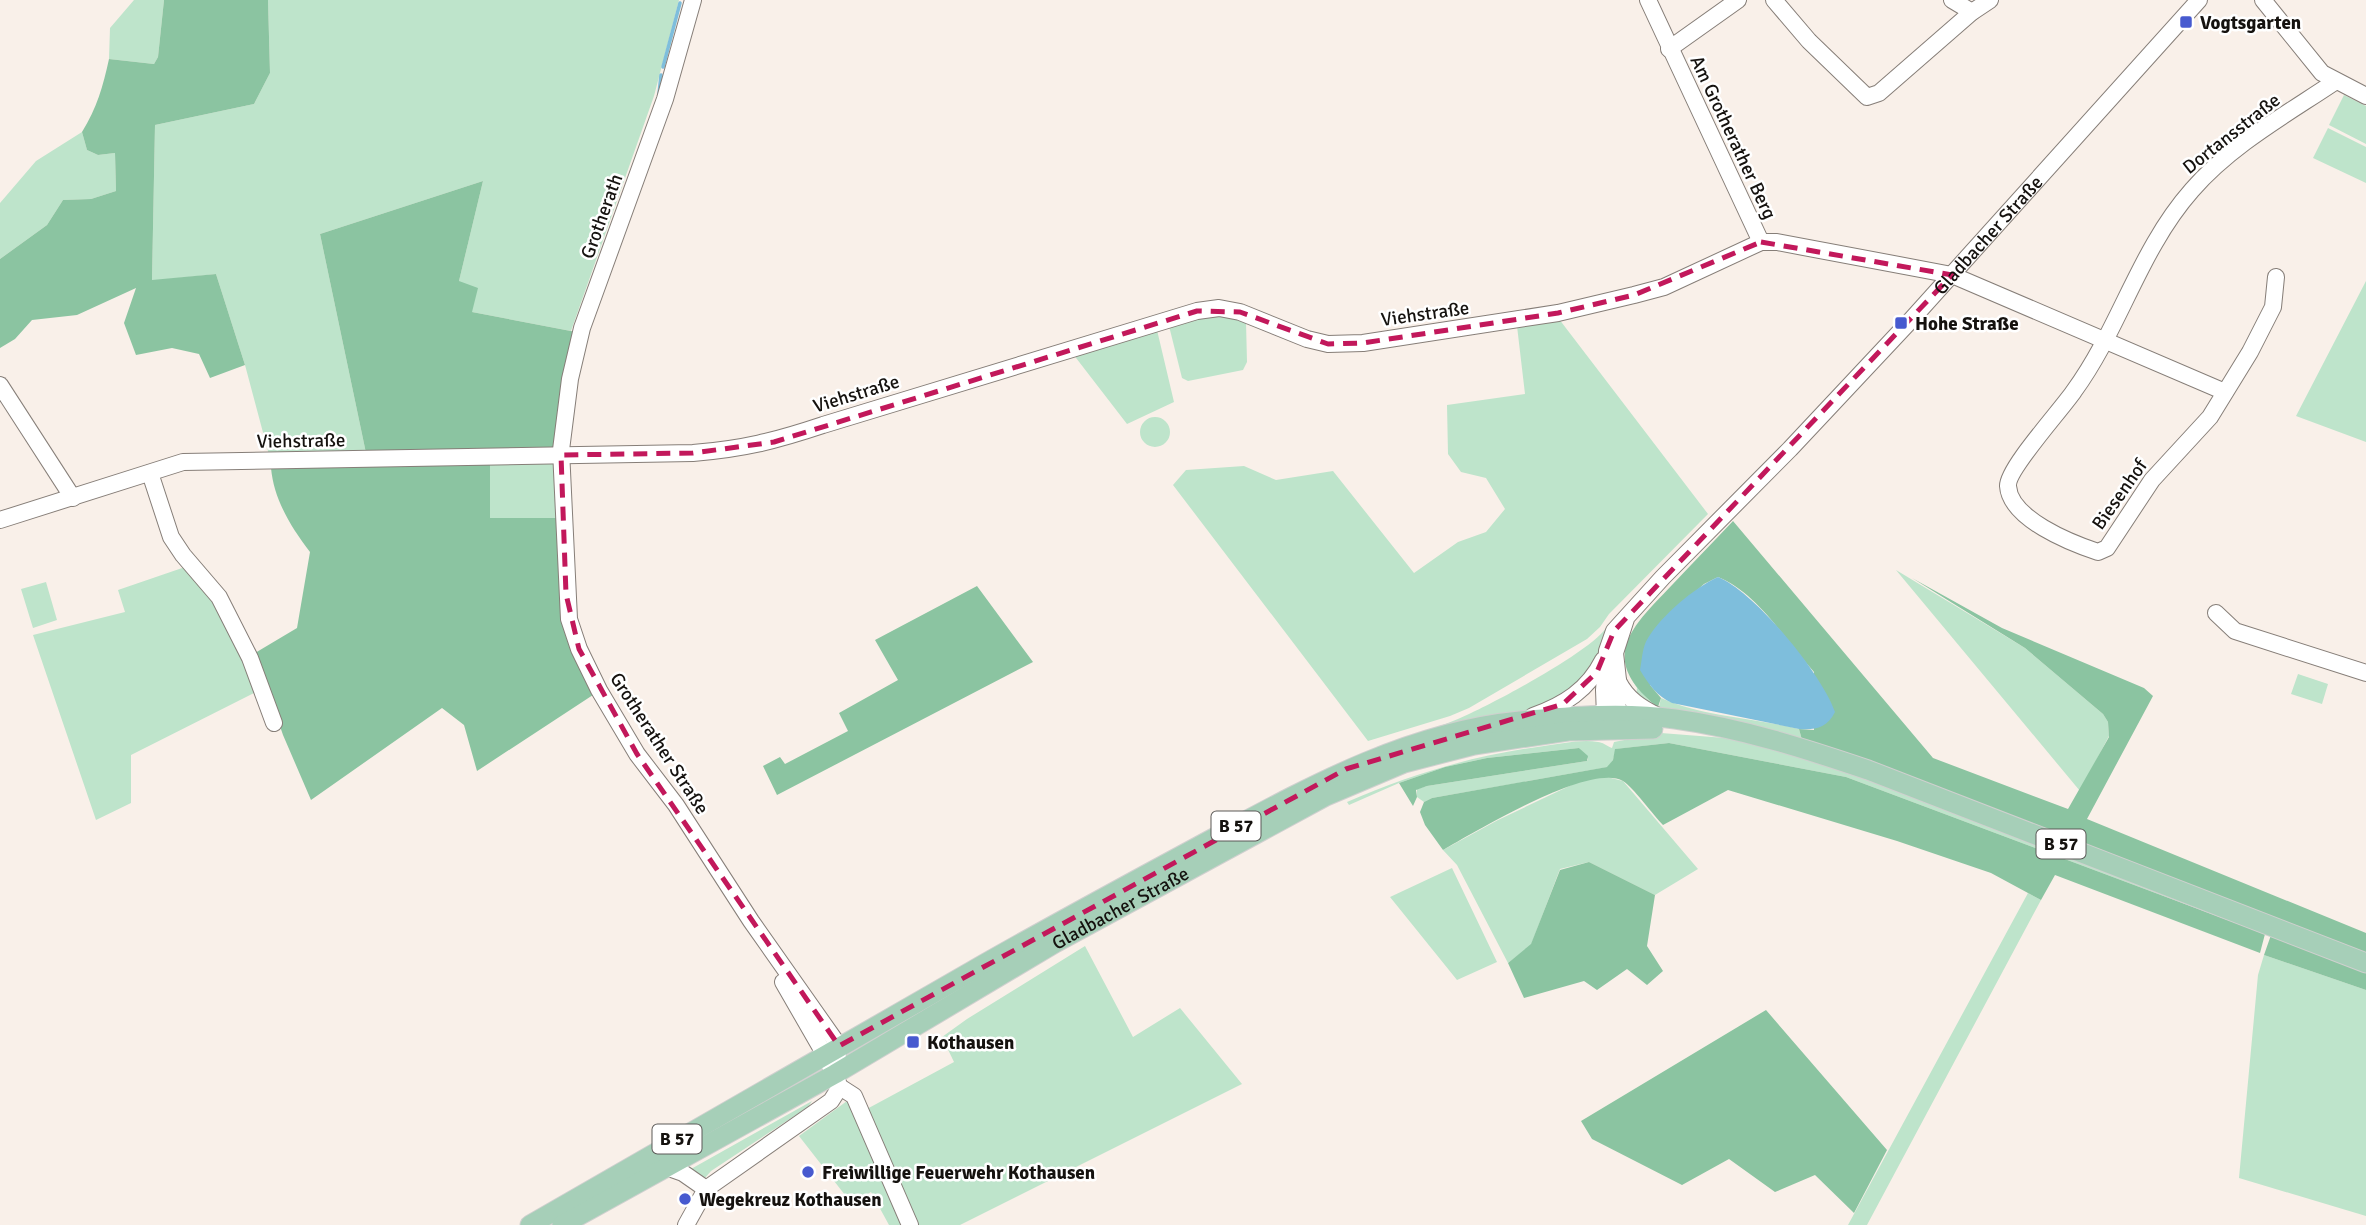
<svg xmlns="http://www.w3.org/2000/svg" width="2366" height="1225" font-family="Signika,sans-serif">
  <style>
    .green { fill: #bee4cb }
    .forest { fill: #8bc4a1 }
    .water { fill: #7ebedc }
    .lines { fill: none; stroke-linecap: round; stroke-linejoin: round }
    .stream { stroke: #7ebedc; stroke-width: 3.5 }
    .minor-casing { stroke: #867e78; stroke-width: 18 }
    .major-casing { stroke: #d0d0cf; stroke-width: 21 }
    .minor { stroke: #fff; stroke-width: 16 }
    .major { stroke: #a6cfb8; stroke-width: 19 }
    .marked { fill: none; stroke: #c2185b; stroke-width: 5; stroke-dasharray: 14 9; stroke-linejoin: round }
    .poi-dot { fill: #475acf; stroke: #fff; stroke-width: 2.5 }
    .labels { text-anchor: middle; stroke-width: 5; stroke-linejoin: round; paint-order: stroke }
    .shield { fill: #fff; stroke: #5b5957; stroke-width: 2 }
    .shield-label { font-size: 18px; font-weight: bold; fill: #15120f }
    .poi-label { font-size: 19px; font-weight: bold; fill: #15120f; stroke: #fff; text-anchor: start }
    .street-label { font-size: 19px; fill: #15120f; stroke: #fff }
  </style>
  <rect width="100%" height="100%" fill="#f9f0e9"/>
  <!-- green -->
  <path class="green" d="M134,0h30l-6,57 -4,7 -45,-5 1,-31z
    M268,0h411l-25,96 -83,235 -99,-19 -13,-31 24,-100 -163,53 46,219 -97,2 -24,-90 -29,-91 -64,7 3,-156 99,-21 16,-31z
    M2344,95l22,11v38l-37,-19z
    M2328,128l38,19v36l-53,-25z
    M82,132l5,18 11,5 17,-2 1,38 -25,8 -28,1 -16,25 -47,34v-56l36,-42z
    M2366,281v161l-70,-26z
    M1220,315l26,7 1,40 -4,8 -55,11 -6,-3 -13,-52 30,-9z
    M1559,319l149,195 -99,100 -9,13 -13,12 -118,69 -19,8 -82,25 -195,-256 13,-15 58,-4 32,14 57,-9 81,102 44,-31 28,-10 19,-23 -19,-31 -25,-6 -13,-18 -1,-49 78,-11 -8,-68z
    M1157,330l17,72 -47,22 -54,-70z
    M1140 432a15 15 0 1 1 30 0a15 15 0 1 1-30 0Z
    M555,463l2,55 -67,1 -1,-55z
    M188,566l33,42 41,81 -131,66v48l-35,17 -63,-185 92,-23 -7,-22z
    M1896,570l129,78 78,66 5,8 1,14 -29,55z
    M46,582l11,38 -24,8 -12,-39z
    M1608,625l2,2 -15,37 -18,23 -38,22 -160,40 -2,-2c30,-11 63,-19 92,-33 27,-12 128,-66 139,-89z
    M2298,674l30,10 -6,20 -31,-10z
    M1632,680l17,20 10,7 2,-9c43,19 94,20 138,31l3,11c-49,-10 -124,-20 -166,-43l1,-9z
    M1661,733l64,5 32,6 79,24 430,162 -1,4 -419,-157 -177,-34 -53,6 -3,11 -5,7 -176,31 -8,4 -7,-5v-8l10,-3 160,-25 1,-2 -9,-11 -92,10 -42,9 -46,16 -50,22 -2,-3c64,-28 128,-47 197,-56 16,-2 37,-7 54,-4 4,0 9,4 14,6l2,-6z
    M1607,777l16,4 75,88 -43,26 -66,-33 -29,7 -29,76 -23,18 -51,-98 -14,-15 55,-30 84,-40z
    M1452,868l45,94 -40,18 -67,-83z
    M2028,893l13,7 -174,325h-19z
    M1085,946l48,91 47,-29 62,76 -282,141h-71l-18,-33 -19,12 -53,-68 59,-43 7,17 89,-48 -12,-25 25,-18z
    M2264,955l102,35v226l-127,-38 19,-203z
    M812,1101l-4,6 -97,64 -6,7 -8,-3 -6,-6z"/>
  <!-- forest -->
  <path class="forest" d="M164,0h104l2,73 -16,31 -99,21 -3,155 64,-6 29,91 -35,13 -11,-24 -27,-6 -36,7 -12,-32 12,-35 -59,27 -45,5 -17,19 -15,9v-89l47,-34 16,-25 28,-1 25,-8 -1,-38 -17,2 -11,-5 -5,-18c15,-24 21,-46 27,-73l45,5 4,-7z
    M483,181l-24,100 19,7 -6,24 104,20 -21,131 -65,1v54h67l4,91 35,84 -119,78 -13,-46 -22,-17 -131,92 -28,-65 -28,-82 42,-25 13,-76c-19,-25 -36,-52 -39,-84l95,-15 -46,-219z
    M1733,521l200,237 135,51 41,-72 -1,-15 -5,-8 -78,-66 -113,-70 90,50 142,60 9,8 -66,123 279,114v22l-564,-215 -3,-11 15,1v-58c-29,-32 -55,-78 -96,-95l-14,7 -46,41 -8,60 11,13 -3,9 -3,-2c-58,-48 -22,-79 17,-120 20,-21 41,-43 61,-64z
    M977,586l56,76 -256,133 -14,-29 17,-9 5,7 63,-33 -9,-18 59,-33 -23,-40z
    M1669,743l177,34 419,157 -5,19 -205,-78 -14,25 -50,-27 -94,-32 -169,-51 -65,35c-9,-9 -31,-39 -40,-44 -33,-19 -148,51 -180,69l-18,-25 -5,-13 4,-10 8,-4 175,-31 6,-7 2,-11z
    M1579,748l9,8 -1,5 -160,25 -11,4 1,7 -4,9 -14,-23 46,-16 42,-9z
    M1589,862l66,33 -8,51 16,25 -16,14 -20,-16 -30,21 -13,-9 -60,17 -16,-35 23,-19 29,-74z
    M2271,935l95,38v17l-102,-35z
    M1766,1010l121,140 -33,63 -39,-38 -40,17 -46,-33 -47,26 -90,-46 -11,-18z"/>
  <!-- water -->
  <path class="water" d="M1718,577c37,15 104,97 117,135 -8,16 -19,18 -36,17l-127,-26c-15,-7 -23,-18 -32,-33 2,-10 2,-23 8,-32 14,-23 46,-50 70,-61z"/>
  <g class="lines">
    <!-- stream -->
    <path class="stream" d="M663,67l17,-64
      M659,94l2,-19"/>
    <defs>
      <g id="minor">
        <path d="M693,0l-28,99 -83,229 -12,51 -9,71 8,169 10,30 20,41 38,64 39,51 75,116 88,125 -4,28"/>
        <path d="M1648,0l113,242"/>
        <path d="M1774,0l35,41 58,56 12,-4 93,-81 18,-12"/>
        <path d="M1952,0l20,12"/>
        <path d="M2263,0l59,73 44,23"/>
        <path d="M1669,49l69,-49"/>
        <path d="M2276,277l-3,30 -23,45 -40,65 -58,63 -45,68 -9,4c-27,-9 -88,-33 -90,-66 -1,-17 54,-77 66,-95 46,-63 65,-141 118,-201 39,-45 95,-76 144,-109"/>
        <path d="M0,385l73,113"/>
        <path d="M150,473l21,64 12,18 36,42 31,61 24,65"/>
        <path d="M0,520l183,-58 510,-9c50,-4 82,-12 130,-28l374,-114 22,-3 21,4 67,27 21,5 35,-1 195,-30 76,-18 30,-8 97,-45h16l175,33 273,117"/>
        <path d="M2216,613l19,18 131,42"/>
        <path id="s1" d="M1626,619l-11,34 3,27 -1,41 -8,8 -4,-13 -1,-26 3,-39 7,-20 49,-54 127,-128 121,-129 288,-320"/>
        <path d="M1618,681c9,18 23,27 40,35"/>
        <path d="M1533,716c31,-11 55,-26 70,-56"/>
        <path d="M783,982l42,73 15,32 14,9 56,129"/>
        <path d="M666,1167l17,6 23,16"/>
        <path d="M686,1225l20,-36 125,-88 9,-14"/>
      </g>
      <g id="major">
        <path d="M530,1225c147,-86 295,-169 442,-254 75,-43 151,-84 227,-125 101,-54 205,-114 321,-125 51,-5 105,-9 155,-2 66,9 131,30 193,51l498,193"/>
        <path id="s2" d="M562,1225l273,-151 220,-131 271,-147 78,-33 70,-18 94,-14 85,-2"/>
      </g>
    </defs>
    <!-- minor casing -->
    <use href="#minor" class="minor-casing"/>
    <!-- major casing -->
    <use href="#major" class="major-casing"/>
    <!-- minor -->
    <use href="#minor" class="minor"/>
    <!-- major -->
    <use href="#major" class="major"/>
  </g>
  <!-- marked area -->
  <path class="marked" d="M1761,242l191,33 -338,356 -17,41 -34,32 -217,65 -507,277 -202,-292 -58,-105 -13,-55 -5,-139 132,-2 81,-11 423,-131 43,1 88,32 35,-1 195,-30 76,-18z"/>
  <!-- markers -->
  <g class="poi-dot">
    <rect x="2179" y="15" width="14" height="14" rx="3.5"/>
    <rect x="1894" y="316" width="14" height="14" rx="3.5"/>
    <rect x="906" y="1035" width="14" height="14" rx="3.5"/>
    <circle cx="808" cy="1172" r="7"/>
    <circle cx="685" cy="1199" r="7"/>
  </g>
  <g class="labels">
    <!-- shield labels -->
    <g class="shield">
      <rect x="1211.5" y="811.5" width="49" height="29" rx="5"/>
      <rect x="2036.5" y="829.5" width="49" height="29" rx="5"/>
      <rect x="652.5" y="1124.5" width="49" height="29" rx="5"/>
    </g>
    <g class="shield-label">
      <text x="1236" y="832">B 57</text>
      <text x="2061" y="850">B 57</text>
      <text x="677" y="1145">B 57</text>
    </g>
    <!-- poi labels -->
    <g class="poi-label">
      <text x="2200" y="29">Vogtsgarten</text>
      <text x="1915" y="330">Hohe Straße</text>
      <text x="927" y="1049">Kothausen</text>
      <text x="822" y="1179">Freiwillige Feuerwehr Kothausen</text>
      <text x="699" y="1206">Wegekreuz Kothausen</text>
    </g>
    <!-- street labels -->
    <g class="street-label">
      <text transform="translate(2231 133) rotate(-38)" y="7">Dortansstraße</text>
      <text transform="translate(1734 137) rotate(65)" y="7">Am Grotherather Berg</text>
      <text transform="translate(601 216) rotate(-70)" y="7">Grotherath</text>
      <text dy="7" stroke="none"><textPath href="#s1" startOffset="760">Gladbacher Straße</textPath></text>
      <text transform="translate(1425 313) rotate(-8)" y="7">Viehstraße</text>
      <text transform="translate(856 393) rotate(-17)" y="7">Viehstraße</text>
      <text transform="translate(301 440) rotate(-1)" y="7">Viehstraße</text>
      <text transform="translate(2119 494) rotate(-55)" y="7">Biesenhof</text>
      <text transform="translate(660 743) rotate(57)" y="7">Grotherather Straße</text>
      <text dy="7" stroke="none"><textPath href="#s2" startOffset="642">Gladbacher Straße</textPath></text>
    </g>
  </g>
</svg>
